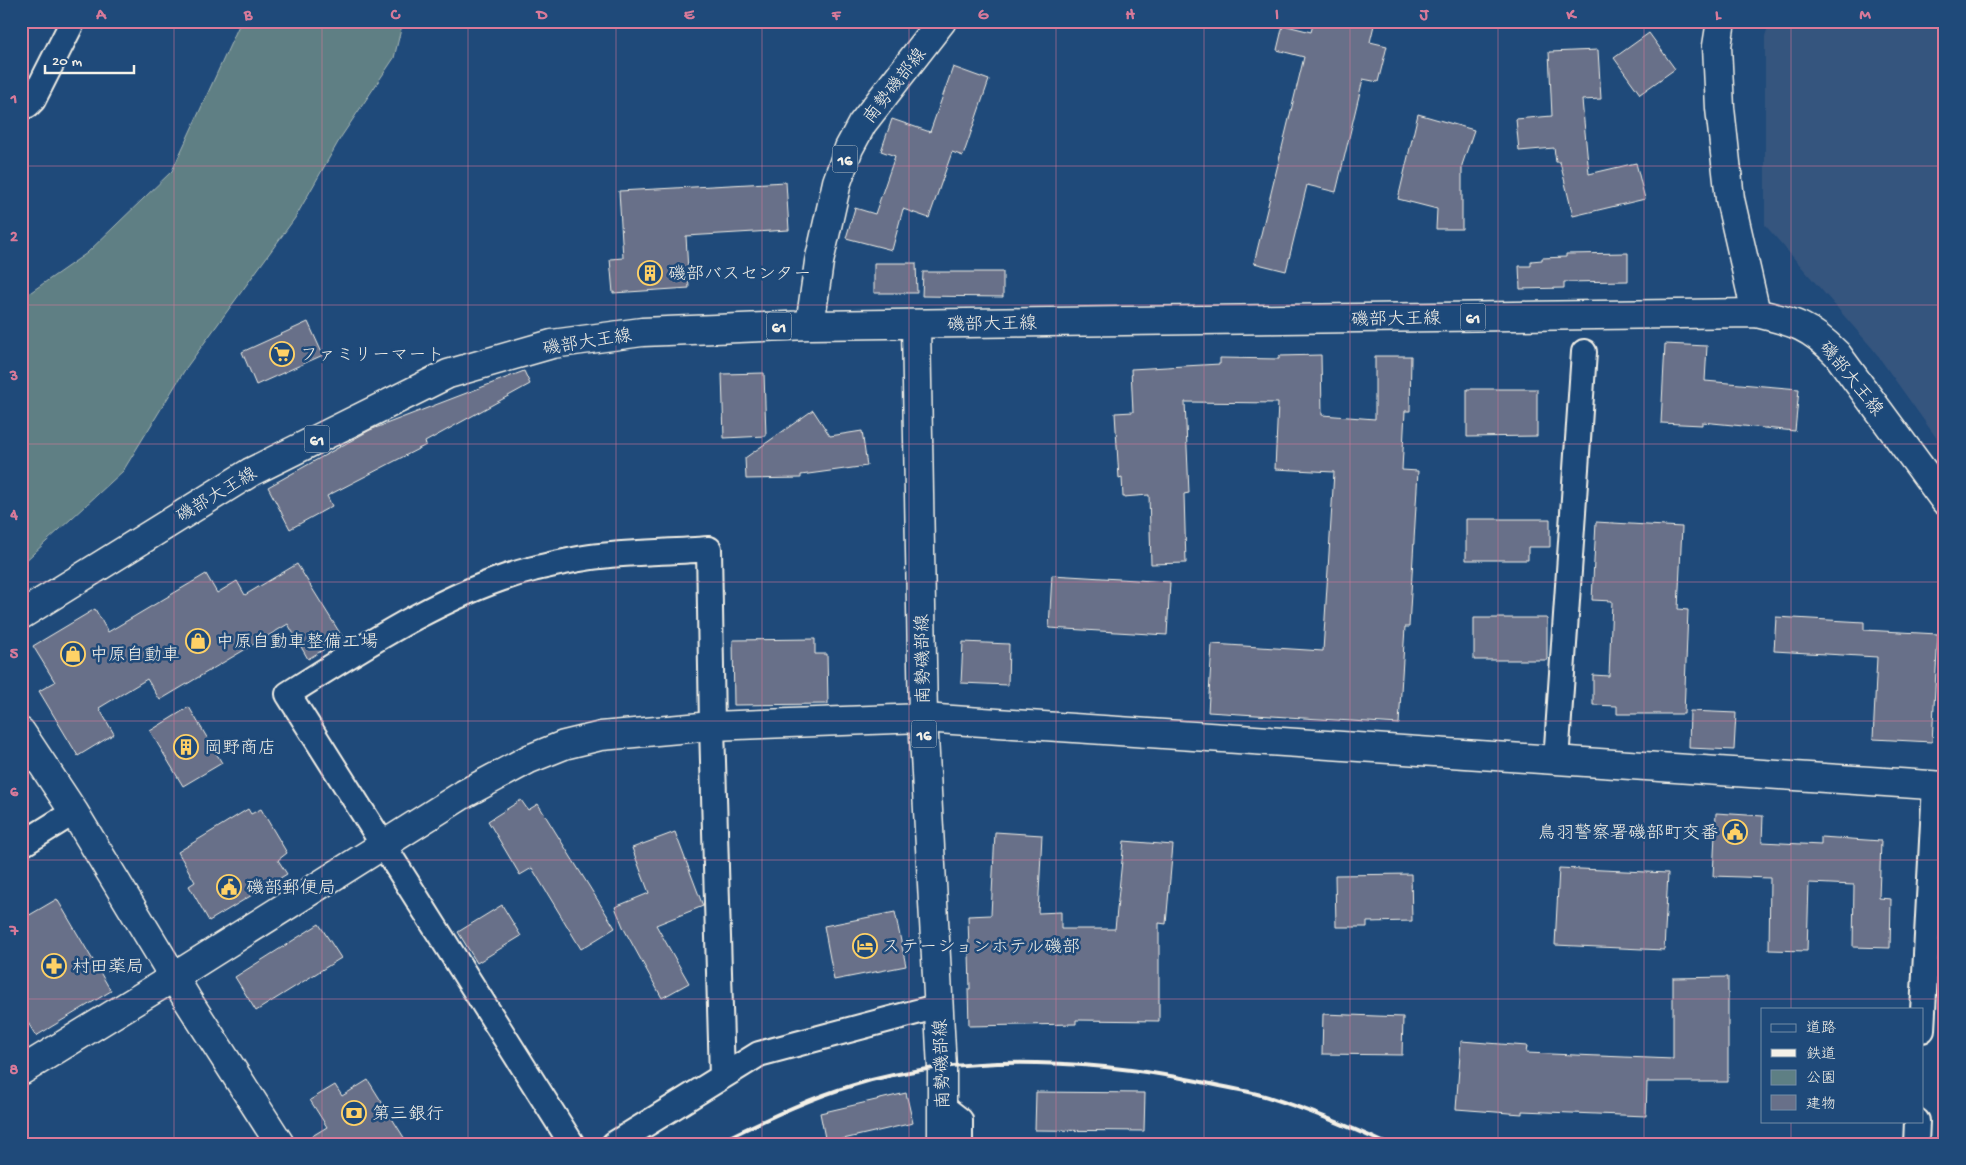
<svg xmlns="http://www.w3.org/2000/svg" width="1966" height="1165" font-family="'Gochi Hand','Klee One',sans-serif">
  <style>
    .built { fill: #35557e }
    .green { fill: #5e7f84; stroke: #a9b8b6 }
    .building { fill: #687089; stroke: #f4f1e8 }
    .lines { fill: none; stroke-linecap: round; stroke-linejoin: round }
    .street-casing { stroke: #f4f1e8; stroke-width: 28 }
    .secondary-casing { stroke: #f4f1e8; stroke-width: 31 }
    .primary-casing { stroke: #f4f1e8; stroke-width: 31 }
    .street { stroke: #1f4a7a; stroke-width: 24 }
    .secondary { stroke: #1f4a7a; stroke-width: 28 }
    .primary { stroke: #1f4a7a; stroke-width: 28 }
    .rail { stroke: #f4f1e8; stroke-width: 4 }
    .grid { fill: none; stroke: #d87a9a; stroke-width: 1; stroke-opacity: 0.55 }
    .labels { text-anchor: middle; stroke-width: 5; stroke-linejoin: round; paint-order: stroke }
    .shield { fill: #1f4a7a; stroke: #b4bfc7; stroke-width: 1 }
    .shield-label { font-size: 16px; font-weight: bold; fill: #f4f1e8 }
    .street-label { font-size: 18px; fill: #f4f1e8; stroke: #1f4a7a }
    .poi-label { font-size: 18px; fill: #f4f1e8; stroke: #1f4a7a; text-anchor: start }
    .neatline { fill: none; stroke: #d87a9a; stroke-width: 2 }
    .grid-label { font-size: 16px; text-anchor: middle; font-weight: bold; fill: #d87a9a }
  </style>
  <rect width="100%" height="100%" fill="#1f4a7a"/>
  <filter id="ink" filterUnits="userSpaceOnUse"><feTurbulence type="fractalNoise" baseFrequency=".02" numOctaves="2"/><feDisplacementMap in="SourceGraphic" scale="10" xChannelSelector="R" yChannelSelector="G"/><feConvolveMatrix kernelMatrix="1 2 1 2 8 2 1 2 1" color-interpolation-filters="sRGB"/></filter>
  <g filter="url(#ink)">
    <!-- built -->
    <path class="built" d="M1770,21h175v429l-72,-101 -108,-124v-189z"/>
    <!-- green -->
    <path class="green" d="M241,21h162l-9,37 -53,79 -46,81 -109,150 -63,103 -102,94v-266l66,-46 85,-82z"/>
    <!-- building -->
    <path class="building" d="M1314,21h61l-5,21 17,4 -9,36 -15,-3 -27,113 -29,-7 -21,86 -32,-8 50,-206 -27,-7 6,-25 28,7z
      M1649,33l26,36 -35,25 -26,-36z
      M1598,50l3,49 -19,1 7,74 47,-11 9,36 -72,17 -13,-54h-4l-2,-14 -35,3 -3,-32 36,-3 -3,-64z
      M953,67l36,13 -26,76 -11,-4 -23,66 -26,-9 -11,41 -46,-12 9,-30 20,6 20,-58 -14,-5 11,-32 38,13z
      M1418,114l56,16 -12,35v64h-26l1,-20 -39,-10z
      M786,182l3,48 -103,6 3,52 -76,5 -3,-34 13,-1 -4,-67z
      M1628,253v28l-64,1v6l-44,1 -1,-23h12v-5l11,-1v-2l24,-1v-3z
      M874,263h42l1,30h-43z
      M923,272h80v25l-81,-1z
      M308,322l15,33 -67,30 -14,-33z
      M1665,344l42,2 -2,35 94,8 -4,42 -93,-9v3l-41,-2z
      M1321,355l1,60 53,4v-63h36l-1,55h-5l-3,59 16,1 -9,156h-4l-6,97 -191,-12 4,-68 111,7 11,-179 -59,-3 3,-66 -93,-1 4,91 -5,1 2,69 -35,1 -2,-69 -26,2 -1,-19 -3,1 -4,-66 18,-1 -2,-43 89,-5v-6l59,1v-3z
      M524,371l6,13 -105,58 1,3 -99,51 5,10 -42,23 -22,-42 102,-57z
      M764,373l2,63 -42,2 -2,-64z
      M1467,389h70v47l-70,1z
      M813,410l17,26 32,-5 5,35 -66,9v3l-55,1 -1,-21z
      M1466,519h84v28h-22v13h-62z
      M1596,522l86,5 -4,82 10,1 -4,104h-67v-8l-24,-1v-30l16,1 3,-75 -20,-1z
      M297,564l46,74 -35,21 -20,-35 -128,76 -13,-21 -48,29 15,26 -36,22 -39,-65 16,-9 -22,-36 62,-37 13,23 98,-58 11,19 20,-12 8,14z
      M1052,575l118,7 -3,53 -118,-7z
      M1776,617l88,5v8l74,4 -6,108 -59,-3 4,-82 -103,-6z
      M1474,618h73v42h-73z
      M815,639v15h12l1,50 -94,1 -1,-65z
      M963,642l46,2 -1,41 -47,-2z
      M189,707l33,56 -39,23 -33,-55z
      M1690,711l46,2 -2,37 -45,-2z
      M521,800l7,10 10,-6 77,124 -34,21 -49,-81 -12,7 -32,-54z
      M248,809l3,5 10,-5 26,44 -9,7 9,14 -78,47 -20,-35 6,-4 -17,-30z
      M1716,813l47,3 -1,26 59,3v-8l60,4 -2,57 12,1 -1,49 -37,-1 1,-62 -45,-2 -2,68 -38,-1 1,-72 -57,-2z
      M675,832l28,74 -47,19 33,58 -27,15 -38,-69 -9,-22 34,-14 -17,-45z
      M995,832l47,3 -4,78 23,-1v17h54l9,-88 49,4 -7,79 -7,-1v98l-83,-1v4l-107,2 -1,-37h2l-2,-73 23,-1z
      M1559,868l109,5 -4,77 -109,-5z
      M1411,874l1,47 -45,1v5h-31l-1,-52z
      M57,899l54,92 -75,45 -15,-25v-91z
      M502,905l19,31 -44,27 -19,-31z
      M895,912l11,54 -72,14 -10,-54z
      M319,924l22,34 -85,53 -21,-34z
      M1728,977v105h-81l-1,34 -124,-5v3l-66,-5 5,-68 66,5 -1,7 147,6v-81z
      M1323,1014l80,3 -1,38 -80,-1z
      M368,1080l40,64h-109l28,-17 -17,-27 25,-15 7,11z
      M1036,1092l109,1 -1,38 -109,-1z
      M906,1093l7,30 -87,20 -6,-30z"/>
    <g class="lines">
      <defs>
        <path id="street" d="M21,102l7,3 5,-5 40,-79
          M1556,761l28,-409
          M21,845l53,-33
          M1922,1030l13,-245
          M942,1106l18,14v24
          M572,1144l-284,-450c73,-46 161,-104 245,-125 22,-5 45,-11 67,-13 36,-4 73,-4 109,-7l3,177 10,351
          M614,1144l145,-90 180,-48
          M1916,1144l1,-23"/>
        <path id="secondary" d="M1721,21l-4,25 3,62 10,91 26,114
          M21,732l53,80 113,187 93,145
          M21,1071l153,-94 290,-183 65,-35 35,-14 37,-9 111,-10 211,-8 1022,68"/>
        <path id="primary" d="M810,325l9,-63 18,-80 12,-34 13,-24 80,-103
          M916,325l7,393 19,350v76
          M21,615l230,-143 197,-98 104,-30 90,-12 168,-7 946,-12c37,9 53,12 81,41l108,147"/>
      </defs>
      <!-- street casing -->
      <use href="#street" class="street-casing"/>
      <!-- secondary casing -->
      <use href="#secondary" class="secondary-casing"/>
      <!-- primary casing -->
      <use href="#primary" class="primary-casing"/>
      <!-- street -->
      <use href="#street" class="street"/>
      <!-- secondary -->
      <use href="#secondary" class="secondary"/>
      <!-- primary -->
      <use href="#primary" class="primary"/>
      <!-- rail -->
      <path class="rail" d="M715,1144c46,-22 91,-45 139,-59 112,-34 253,-25 366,1 16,3 32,6 48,11 41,13 80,29 119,47"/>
    </g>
  </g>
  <!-- grid -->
  <path class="grid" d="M174,21v1123M322,21v1123M468,21v1123M616,21v1123M762,21v1123M909,21v1123M1056,21v1123M1204,21v1123M1350,21v1123M1498,21v1123M1644,21v1123M1791,21v988M21,166h1924M21,305h1924M21,444h1924M21,582h1924M21,721h1924M21,860h1924M21,999h1924M1791,1121v23"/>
  <!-- icons -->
  <defs>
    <symbol id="building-ring" viewBox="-11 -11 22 22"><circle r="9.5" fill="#1f4a7a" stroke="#ffd166" stroke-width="1.5"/><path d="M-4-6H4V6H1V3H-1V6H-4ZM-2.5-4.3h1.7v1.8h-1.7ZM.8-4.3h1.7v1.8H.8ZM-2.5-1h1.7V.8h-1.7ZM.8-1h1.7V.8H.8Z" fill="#ffd166"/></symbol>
    <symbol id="supermarket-ring" viewBox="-11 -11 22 22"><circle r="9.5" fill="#1f4a7a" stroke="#ffd166" stroke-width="1.5"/><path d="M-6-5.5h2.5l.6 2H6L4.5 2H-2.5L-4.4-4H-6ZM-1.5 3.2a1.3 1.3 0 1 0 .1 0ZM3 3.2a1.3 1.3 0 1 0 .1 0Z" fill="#ffd166"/></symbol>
    <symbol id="shop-ring" viewBox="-11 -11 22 22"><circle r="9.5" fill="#1f4a7a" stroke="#ffd166" stroke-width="1.5"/><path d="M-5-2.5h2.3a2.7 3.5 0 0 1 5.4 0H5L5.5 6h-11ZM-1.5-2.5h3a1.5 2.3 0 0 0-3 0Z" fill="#ffd166"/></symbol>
    <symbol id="civic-ring" viewBox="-11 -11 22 22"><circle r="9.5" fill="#1f4a7a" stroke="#ffd166" stroke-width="1.5"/><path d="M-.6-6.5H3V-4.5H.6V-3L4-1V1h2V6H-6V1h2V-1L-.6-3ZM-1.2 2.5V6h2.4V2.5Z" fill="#ffd166"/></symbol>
    <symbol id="hotel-ring" viewBox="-11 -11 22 22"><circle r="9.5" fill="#1f4a7a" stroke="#ffd166" stroke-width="1.5"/><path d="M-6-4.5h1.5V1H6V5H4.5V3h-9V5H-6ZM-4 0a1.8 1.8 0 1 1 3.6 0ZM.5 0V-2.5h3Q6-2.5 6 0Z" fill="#ffd166"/></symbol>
    <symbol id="pharmacy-ring" viewBox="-11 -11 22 22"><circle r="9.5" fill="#1f4a7a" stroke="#ffd166" stroke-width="1.5"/><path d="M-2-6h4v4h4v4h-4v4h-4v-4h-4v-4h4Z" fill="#ffd166"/></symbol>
    <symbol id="bank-ring" viewBox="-11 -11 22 22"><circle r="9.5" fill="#1f4a7a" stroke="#ffd166" stroke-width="1.5"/><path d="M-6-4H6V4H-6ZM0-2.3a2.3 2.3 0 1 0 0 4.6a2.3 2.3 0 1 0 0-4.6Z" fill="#ffd166"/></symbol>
  </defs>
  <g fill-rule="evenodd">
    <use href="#building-ring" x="636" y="259" width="28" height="28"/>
    <use href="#supermarket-ring" x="268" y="340" width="28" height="28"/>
    <use href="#shop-ring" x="184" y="627" width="28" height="28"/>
    <use href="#shop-ring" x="59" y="640" width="28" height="28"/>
    <use href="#building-ring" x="172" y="733" width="28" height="28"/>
    <use href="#civic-ring" x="1721" y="818" width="28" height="28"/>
    <use href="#civic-ring" x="215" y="873" width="28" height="28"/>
    <use href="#hotel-ring" x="851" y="932" width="28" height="28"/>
    <use href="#pharmacy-ring" x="40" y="952" width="28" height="28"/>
    <use href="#bank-ring" x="340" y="1099" width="28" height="28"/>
  </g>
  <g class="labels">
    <!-- shield labels -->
    <g class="shield">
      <rect x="832.5" y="145.5" width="25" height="27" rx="4"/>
      <rect x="1460.5" y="303.5" width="25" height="27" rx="4"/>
      <rect x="766.5" y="312.5" width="25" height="27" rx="4"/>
      <rect x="304.5" y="425.5" width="25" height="27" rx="4"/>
      <rect x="911.5" y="720.5" width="25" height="27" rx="4"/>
    </g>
    <g class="shield-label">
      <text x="845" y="165">16</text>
      <text x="1473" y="323">61</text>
      <text x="779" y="332">61</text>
      <text x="317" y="445">61</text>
      <text x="924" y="740">16</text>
    </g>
    <!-- street labels -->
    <g class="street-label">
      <text transform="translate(894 85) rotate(-52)" y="6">南勢磯部線</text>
      <text transform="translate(1396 318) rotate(-1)" y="6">磯部大王線</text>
      <text transform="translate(992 323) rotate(-1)" y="6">磯部大王線</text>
      <text transform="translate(587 341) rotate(-9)" y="6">磯部大王線</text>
      <text transform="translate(1852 378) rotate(51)" y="6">磯部大王線</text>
      <text transform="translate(216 494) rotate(-31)" y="6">磯部大王線</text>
      <text transform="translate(922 659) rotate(-91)" y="6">南勢磯部線</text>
      <text transform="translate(941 1064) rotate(-92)" y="6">南勢磯部線</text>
    </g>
    <!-- poi labels -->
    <g class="poi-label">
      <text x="668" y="279">磯部バスセンター</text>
      <text x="300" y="360">ファミリーマート</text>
      <text x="216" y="647">中原自動車整備工場</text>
      <text x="90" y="660">中原自動車</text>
      <text x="204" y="753">岡野商店</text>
      <text x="1718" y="838" text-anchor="end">鳥羽警察署磯部町交番</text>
      <text x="246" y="893">磯部郵便局</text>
      <text x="882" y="952">ステーションホテル磯部</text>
      <text x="72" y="972">村田薬局</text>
      <text x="372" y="1119">第三銀行</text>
    </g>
  </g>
  <!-- margin -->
  <rect width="1966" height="1165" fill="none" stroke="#1f4a7a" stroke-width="55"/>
  <!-- legend -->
  <rect x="1761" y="1008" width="162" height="115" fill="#1f4a7a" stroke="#748da6"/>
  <rect x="1771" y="1024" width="25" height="8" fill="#1f4a7a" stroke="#748da6"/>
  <text x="1806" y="1032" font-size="15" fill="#f4f1e8">道路</text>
  <rect x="1771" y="1049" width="25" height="8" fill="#f4f1e8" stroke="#748da6"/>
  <text x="1806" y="1058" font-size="15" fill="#f4f1e8">鉄道</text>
  <rect x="1771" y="1070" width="25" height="15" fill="#5e7f84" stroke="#748da6"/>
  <text x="1806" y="1082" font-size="15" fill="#f4f1e8">公園</text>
  <rect x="1771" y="1095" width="25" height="15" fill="#687089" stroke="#748da6"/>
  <text x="1806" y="1108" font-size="15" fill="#f4f1e8">建物</text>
  <!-- scale -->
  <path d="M45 65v8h89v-8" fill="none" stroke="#f4f1e8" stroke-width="2.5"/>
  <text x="52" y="65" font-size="15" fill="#f4f1e8" stroke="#1f4a7a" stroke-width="4" paint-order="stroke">20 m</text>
  <rect x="28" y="28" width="1910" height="1110" class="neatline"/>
  <g class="grid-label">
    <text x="101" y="19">A</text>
    <text x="248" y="19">B</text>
    <text x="395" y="19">C</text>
    <text x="542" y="19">D</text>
    <text x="689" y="19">E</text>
    <text x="836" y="19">F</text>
    <text x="983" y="19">G</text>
    <text x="1130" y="19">H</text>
    <text x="1277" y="19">I</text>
    <text x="1424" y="19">J</text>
    <text x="1571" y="19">K</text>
    <text x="1718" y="19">L</text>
    <text x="1865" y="19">M</text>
    <text x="14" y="103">1</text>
    <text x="14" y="241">2</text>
    <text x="14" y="380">3</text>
    <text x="14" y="519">4</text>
    <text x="14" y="658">5</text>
    <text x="14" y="796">6</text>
    <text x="14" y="935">7</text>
    <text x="14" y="1074">8</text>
  </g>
</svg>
